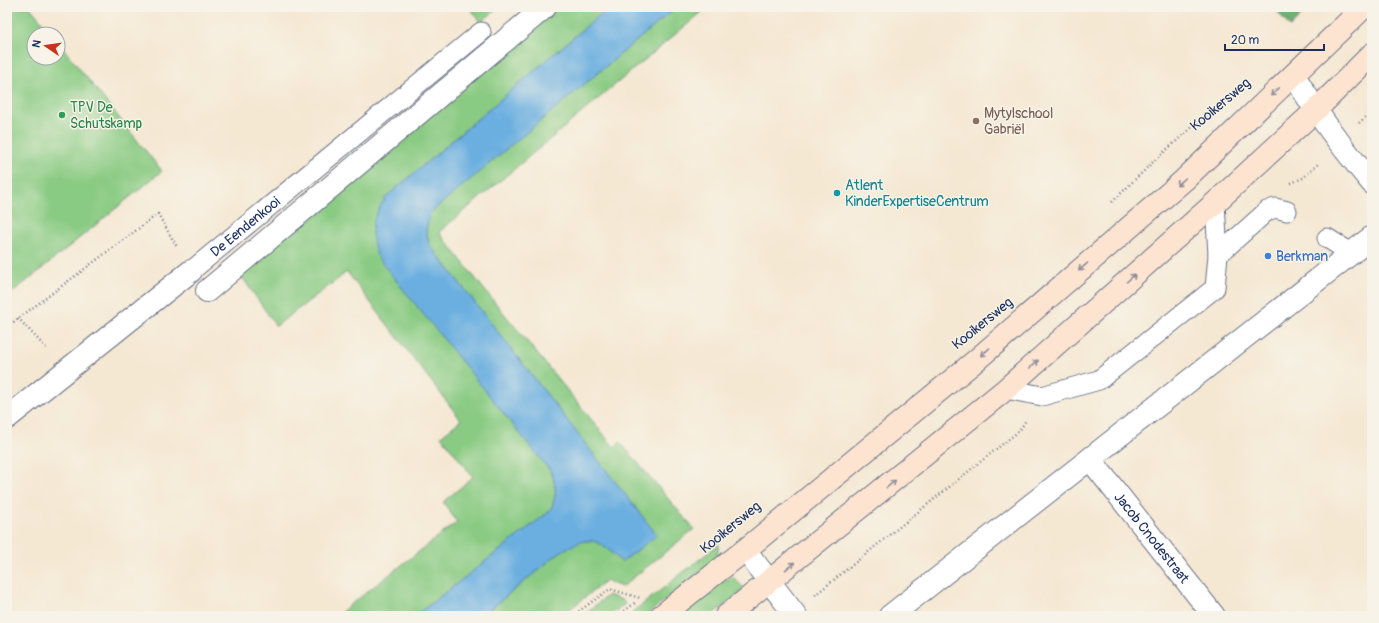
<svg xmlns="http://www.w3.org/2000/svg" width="1379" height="623" font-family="Pangolin,sans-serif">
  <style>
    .green { fill: #8acb83; stroke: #527d70 }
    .forest { fill: #6faf71; stroke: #456f68 }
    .water { fill: #6aafe0; stroke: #426f9f }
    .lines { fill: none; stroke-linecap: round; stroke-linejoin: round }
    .lane-casing { stroke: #677087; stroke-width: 21 }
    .street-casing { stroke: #677087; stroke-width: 24 }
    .secondary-casing { stroke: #677087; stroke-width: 24 }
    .path { stroke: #677087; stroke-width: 2.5; stroke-dasharray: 1 3; stroke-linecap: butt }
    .lane { stroke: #fff; stroke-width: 19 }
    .street { stroke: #fff; stroke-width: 22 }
    .secondary { stroke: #fde4d1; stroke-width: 22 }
    .oneway { stroke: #8c8a98 }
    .leisure-dot { fill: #2e9e5b; stroke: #f7f3e8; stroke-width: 1.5 }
    .education-dot { fill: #8d6e63; stroke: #f7f3e8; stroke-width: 1.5 }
    .culture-dot { fill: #0f9aa8; stroke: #f7f3e8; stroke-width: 1.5 }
    .shop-dot { fill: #3f7fe0; stroke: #f7f3e8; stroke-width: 1.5 }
    .labels { text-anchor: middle; stroke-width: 3; stroke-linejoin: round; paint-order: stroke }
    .street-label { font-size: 14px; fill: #1b2f5e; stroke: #f7f3e8 }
    .leisure-label { font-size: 14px; fill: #27864d; stroke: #f7f3e8; text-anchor: start }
    .education-label { font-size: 14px; fill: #785e54; stroke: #f7f3e8; text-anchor: start }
    .culture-label { font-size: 14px; fill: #0d838f; stroke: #f7f3e8; text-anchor: start }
    .shop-label { font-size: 14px; fill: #366cbe; stroke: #f7f3e8; text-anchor: start }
  </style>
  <rect width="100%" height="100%" fill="#f7f3e8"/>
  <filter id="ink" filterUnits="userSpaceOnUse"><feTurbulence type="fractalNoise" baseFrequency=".025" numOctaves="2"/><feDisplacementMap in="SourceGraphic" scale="8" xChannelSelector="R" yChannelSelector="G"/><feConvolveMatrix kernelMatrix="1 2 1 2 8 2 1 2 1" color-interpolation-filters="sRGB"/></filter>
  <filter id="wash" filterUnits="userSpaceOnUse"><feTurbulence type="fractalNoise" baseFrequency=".012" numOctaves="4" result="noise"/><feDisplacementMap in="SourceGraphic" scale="16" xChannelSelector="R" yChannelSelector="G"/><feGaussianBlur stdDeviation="0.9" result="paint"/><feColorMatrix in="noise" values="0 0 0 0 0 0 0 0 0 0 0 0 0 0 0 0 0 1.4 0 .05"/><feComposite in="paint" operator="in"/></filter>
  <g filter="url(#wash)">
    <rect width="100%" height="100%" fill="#f5e8d3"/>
    <!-- green -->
    <path class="green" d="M7,7h23l22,27h-18v24h24v-16l104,129 -155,126z
      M469,7h31l-19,15z
      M558,7h51l-223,190 165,275c6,16 6,23 -1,39l-135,105h-79l121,-94 -14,-20 30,-25 -32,-41 20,-16 -114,-148 -71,54 -36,-52z
      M677,7h31l-269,225 44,56 131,159 6,-5 74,87 -72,58 -16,-6 -45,35h-79l78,-64c33,-19 36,-13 62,10l34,-27 -227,-291 -3,-14 3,-17z
      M719,544l-2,15 -72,57h-17z
      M733,577l12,12 -34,27h-38l48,-35z
      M608,595l14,5 3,4 -15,12h-28z"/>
    <!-- forest -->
    <path class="forest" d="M1274,7h36l-20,20z"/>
    <!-- water -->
    <path class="water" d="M609,7h68l-247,206 -4,17 3,14 228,291 -35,27c-26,-23 -29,-29 -62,-10l-78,64h-67l135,-105c7,-15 7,-24 1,-39l-173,-214c-10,-27 -7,-38 8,-61z"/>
  </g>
  <g filter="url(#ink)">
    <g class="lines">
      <defs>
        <g id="lane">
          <path d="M1327,238l24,15"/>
          <path d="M1218,255l49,-44 8,-3 12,3"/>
          <path id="s1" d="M191,271l290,-239"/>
          <path d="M1006,389l36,7 57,-16 116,-92 3,-33 -3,-52"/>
        </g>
        <g id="street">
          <path d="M1294,75c23,40 48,72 78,108"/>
          <path d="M207,291l338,-284"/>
          <path d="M7,418l184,-147"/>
          <path id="s2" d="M1090,459l124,157"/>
          <path d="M745,550l51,66"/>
          <path d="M890,616l482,-379"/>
        </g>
        <path id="secondary" d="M661,616l84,-66 229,-188 210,-182 180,-173
          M726,616l280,-227 209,-186 100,-92 57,-57"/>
      </defs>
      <!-- lane casing -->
      <use href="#lane" class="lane-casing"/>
      <!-- street casing -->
      <use href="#street" class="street-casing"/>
      <!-- secondary casing -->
      <use href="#secondary" class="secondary-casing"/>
      <!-- path -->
      <path class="path" d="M1359,123l13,-12
        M1291,183l12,-5 16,-15
        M1112,202l44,-43 57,-50
        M18,318l29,31
        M7,327l151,-113 19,33
        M815,595l205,-165 6,-10
        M572,616l38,-27 30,9
        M618,616l18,-14"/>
      <!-- lane -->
      <use href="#lane" class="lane"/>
      <!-- street -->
      <use href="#street" class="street"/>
      <!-- secondary -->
      <use href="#secondary" class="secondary"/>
    </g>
    <!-- one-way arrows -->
    <defs><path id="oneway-shaft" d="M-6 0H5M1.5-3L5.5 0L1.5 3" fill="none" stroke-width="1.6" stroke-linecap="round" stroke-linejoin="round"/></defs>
    <g class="oneway">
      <use href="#oneway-shaft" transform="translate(1275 92) rotate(136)"/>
      <use href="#oneway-shaft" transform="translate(1181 182) rotate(138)"/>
      <use href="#oneway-shaft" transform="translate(1083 267) rotate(139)"/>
      <use href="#oneway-shaft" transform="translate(1131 278) rotate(-42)"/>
      <use href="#oneway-shaft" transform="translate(985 352) rotate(139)"/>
      <use href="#oneway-shaft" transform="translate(1034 364) rotate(-42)"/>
      <use href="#oneway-shaft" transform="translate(891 484) rotate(-39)"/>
      <use href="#oneway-shaft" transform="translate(790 566) rotate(-39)"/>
    </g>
  </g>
  <!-- markers -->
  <circle class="leisure-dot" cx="62" cy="115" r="4"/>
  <circle class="education-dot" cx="976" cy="121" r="4"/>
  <circle class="culture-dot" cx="837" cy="193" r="4"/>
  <circle class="shop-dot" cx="1268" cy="256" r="4"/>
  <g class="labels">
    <!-- street labels -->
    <g class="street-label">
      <text transform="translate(1220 104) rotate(-40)" y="5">Kooikersweg</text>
      <text dy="5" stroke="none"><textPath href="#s1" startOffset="70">De Eendenkooi</textPath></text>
      <text transform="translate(982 323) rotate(-39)" y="5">Kooikersweg</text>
      <text transform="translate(730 527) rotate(-39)" y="5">Kooikersweg</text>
      <text dy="5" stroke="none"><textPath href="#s2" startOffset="100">Jacob Cnodestraat</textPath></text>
    </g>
    <!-- leisure labels -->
    <g class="leisure-label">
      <text x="70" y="112">TPV De<tspan x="70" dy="16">Schutskamp</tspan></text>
    </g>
    <!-- education labels -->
    <g class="education-label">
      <text x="984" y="118">Mytylschool<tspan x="984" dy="16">Gabriël</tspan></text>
    </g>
    <!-- culture labels -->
    <g class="culture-label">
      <text x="845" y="190">Atlent<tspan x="845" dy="16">KinderExpertiseCentrum</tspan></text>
    </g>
    <!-- shop labels -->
    <g class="shop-label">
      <text x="1276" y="261">Berkman</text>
    </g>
  </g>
  <!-- margin -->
  <rect width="1379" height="623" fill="none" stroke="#f7f3e8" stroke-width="24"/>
  <!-- north arrow -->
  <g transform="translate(46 46) rotate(283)"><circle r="19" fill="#f7f3e8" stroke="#9fa5b1"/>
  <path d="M0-3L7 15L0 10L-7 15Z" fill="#c8321e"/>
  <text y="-6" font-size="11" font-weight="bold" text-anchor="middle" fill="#1b2f5e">N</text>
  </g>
  <!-- scale -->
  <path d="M1225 44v6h99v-6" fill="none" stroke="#1b2f5e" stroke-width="2"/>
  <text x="1231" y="44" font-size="12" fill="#1b2f5e" stroke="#f7f3e8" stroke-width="3" paint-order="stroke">20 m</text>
</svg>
